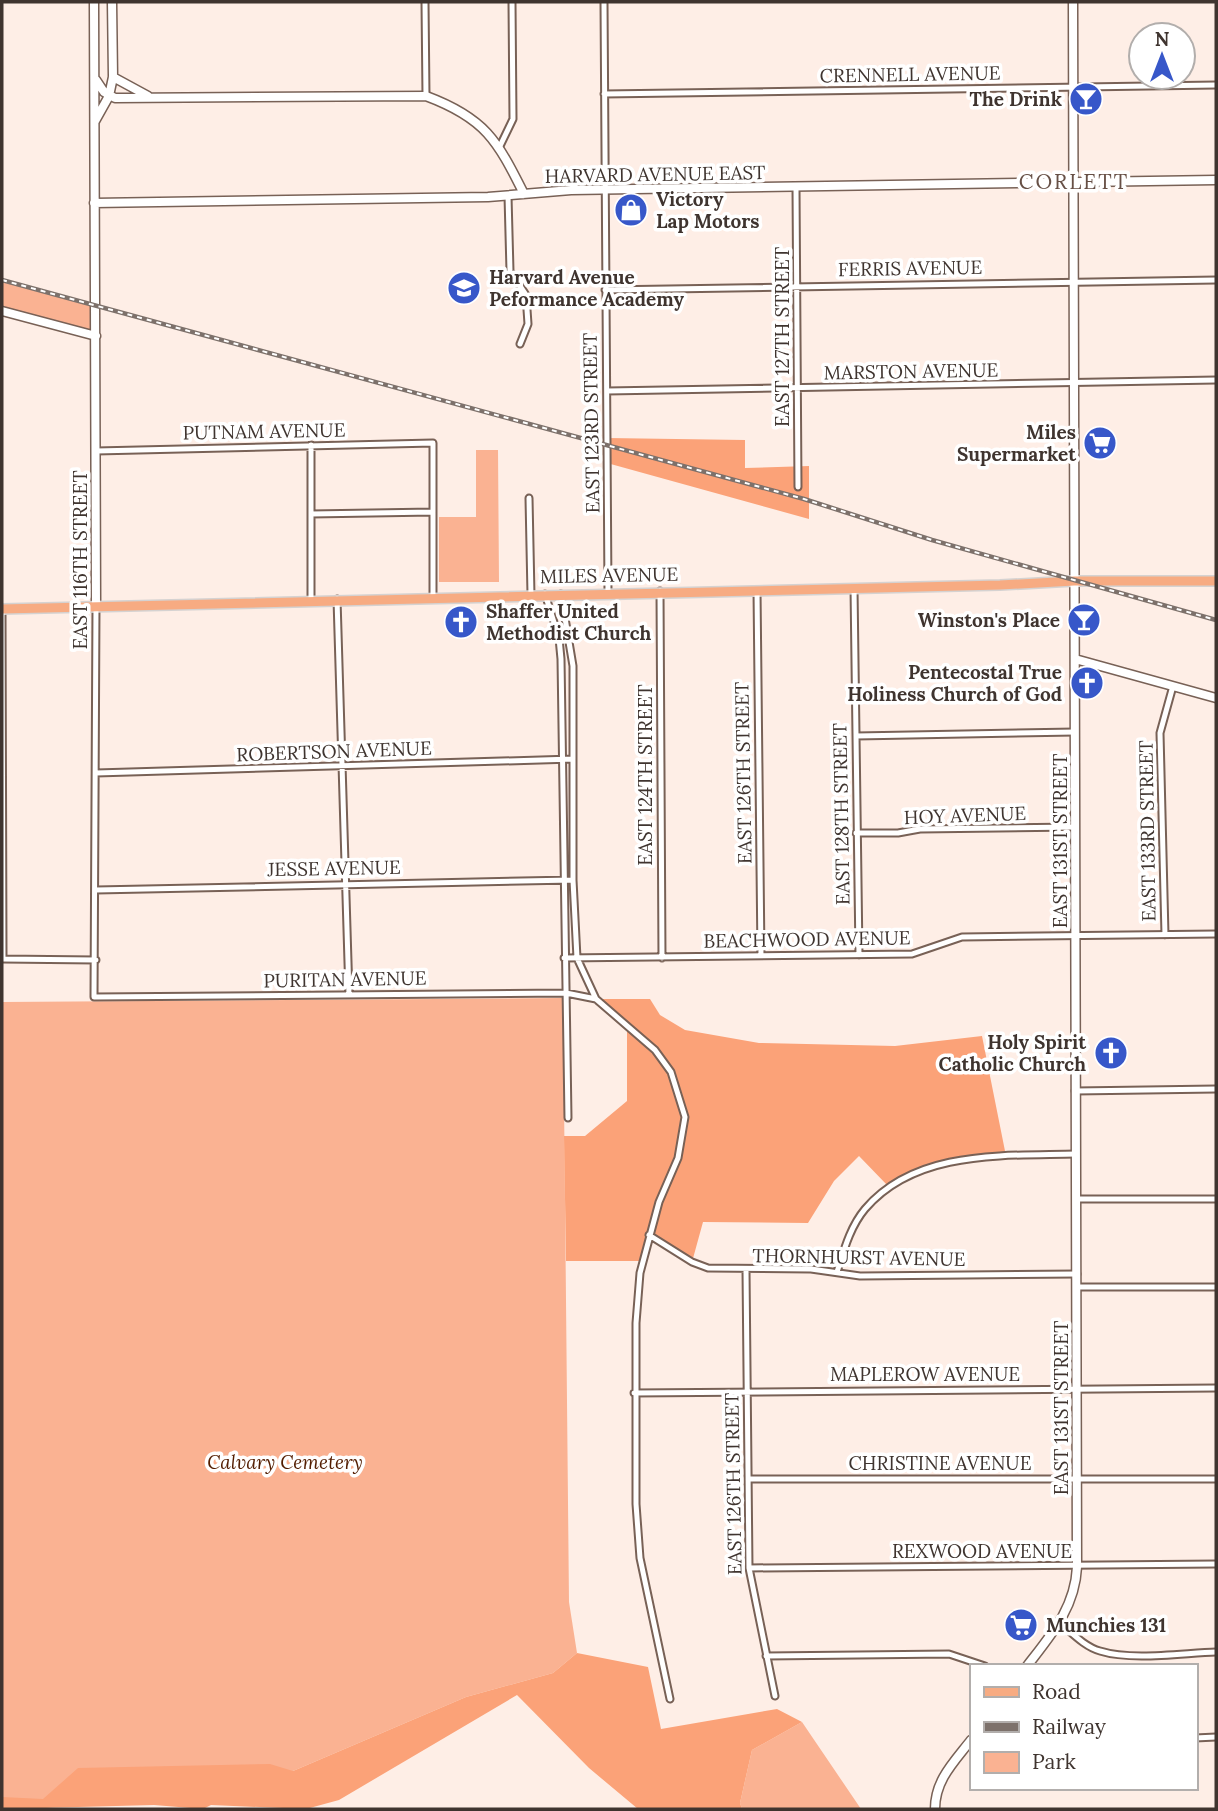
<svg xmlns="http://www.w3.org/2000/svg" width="1218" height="1811" font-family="Lora,serif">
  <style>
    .green { fill: #fab292 }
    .forest { fill: #fba278 }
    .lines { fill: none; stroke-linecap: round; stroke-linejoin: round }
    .street-casing { stroke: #786156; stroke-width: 9 }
    .secondary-casing { stroke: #786156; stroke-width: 11 }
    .primary-casing { stroke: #d5d2d1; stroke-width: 12 }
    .street { stroke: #fff; stroke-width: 5 }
    .secondary { stroke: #fff; stroke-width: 8 }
    .primary { stroke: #f7ab82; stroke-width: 9 }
    .rail-casing { stroke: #7d716b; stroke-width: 4.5 }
    .rail { stroke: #fff; stroke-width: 2; stroke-dasharray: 5; stroke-linecap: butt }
    .labels { text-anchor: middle; stroke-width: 7; stroke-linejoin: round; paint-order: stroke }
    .street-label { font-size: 19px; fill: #3f342f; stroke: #fff }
    .poi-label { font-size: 19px; font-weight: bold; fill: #3f342f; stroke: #fff; text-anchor: end }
    .park-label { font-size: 19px; font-style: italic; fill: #531d00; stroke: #fff }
    .neighbourhood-label { font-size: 21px; letter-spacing: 2px; fill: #675046; stroke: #fff }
  </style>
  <rect width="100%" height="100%" fill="#feeee6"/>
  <!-- green -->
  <path class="green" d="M2,280l94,26v30l-94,-25z
    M476,450h22l1,132h-60v-65h37z
    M563,998l6,604 8,51 -24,20 -87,24 -173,74 -247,37 -44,1v-807z
    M802,1722l59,87h-119l-2,-6 12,-53z"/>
  <!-- forest -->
  <path class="forest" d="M607,438l138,2v28l64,-2v53l-202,-56z
    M596,999h54l10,16 25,15 74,13 136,3 87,-10 24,120 -67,9 -51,21 -29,-30 -25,25 -26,42 -105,-1 -11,40 -43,-26 -7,25h-76l-2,-125h21l42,-35v-76z
    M577,1653l71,14 13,62 116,-20 25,13 -50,28 -12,53 2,6h-104l-49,-41 -72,-73 -178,105 -33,9 -95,-4 -8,4 -49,-4 -152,4v-12l41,2 35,-31 192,-4 23,7 173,-74 87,-24z"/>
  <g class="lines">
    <defs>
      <path id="street" d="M425,2l1,94
        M604,2l4,590
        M604,94l612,-9
        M500,146l13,-27 -1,-117
        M796,187l2,300
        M508,196l2,75 16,24 2,29 -8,20
        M605,290l611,-10
        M607,391l609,-11
        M311,445v155
        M96,451l337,-8v154
        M529,498l2,97
        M311,514l122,-2
        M854,588l5,367
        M757,590l4,366
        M660,591l2,367
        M545,594l14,44 2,21 7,459
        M561,594l12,72v214l4,78 19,41 59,51 16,22 14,45 -7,41 -19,44 -19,71 -4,50v181l4,54 30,141
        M337,599l12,396
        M96,606l-2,391 472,-4 30,6
        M2,609l1,350
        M856,736l219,-4
        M96,773l477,-14
        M856,833h42l22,-4 155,-2
        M96,890l477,-10
        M1165,935l-5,-202 13,-47
        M564,958l348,-4 50,-17 254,-3
        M2,959l94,1
        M1075,1091l141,-2
        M1077,1199h139
        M649,1235l43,27 16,6 103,1 49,7 217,-2
        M746,1270l3,298 26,128
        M837,1272c7,-22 13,-45 28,-63 51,-60 140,-53 211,-55
        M1077,1287h139
        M634,1393l582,-5
        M748,1479h468
        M749,1568l467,-4
        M1060,1623c12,10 25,24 40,28 32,10 83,2 116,1
        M766,1656l183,-2 36,12
        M1195,1738l21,-1"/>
      <path id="secondary" d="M94,2l2,603
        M113,77l35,19
        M96,80l8,12 11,6 311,-2c59,22 71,44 98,98
        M95,121l14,-25 4,-19 -1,-75
        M94,203l394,-6 83,-7 645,-10
        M2,311l94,25
        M1075,659l141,39
        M1027,1666c24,-31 48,-58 50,-99l-4,-1565
        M935,1809c0,-29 19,-47 36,-69"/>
      <path id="primary" d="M2,609l998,-24 74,-4h142"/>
    </defs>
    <!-- street casing -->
    <use href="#street" class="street-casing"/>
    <!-- secondary casing -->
    <use href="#secondary" class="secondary-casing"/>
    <!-- primary casing -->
    <use href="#primary" class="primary-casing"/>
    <!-- street -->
    <use href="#street" class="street"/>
    <!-- secondary -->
    <use href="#secondary" class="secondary"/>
    <!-- primary -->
    <use href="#primary" class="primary"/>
    <defs>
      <path id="rail" d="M2,280l802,219 128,41 284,80"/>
    </defs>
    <!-- rail casing -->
    <use href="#rail" class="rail-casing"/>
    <!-- rail -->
    <use href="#rail" class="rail"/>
  </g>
  <!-- icons -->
  <defs>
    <symbol id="bar-disc" viewBox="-11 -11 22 22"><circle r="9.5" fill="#3757c9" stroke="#fff"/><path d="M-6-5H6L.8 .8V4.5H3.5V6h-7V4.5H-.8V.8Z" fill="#fff"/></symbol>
    <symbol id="shop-disc" viewBox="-11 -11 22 22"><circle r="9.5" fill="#3757c9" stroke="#fff"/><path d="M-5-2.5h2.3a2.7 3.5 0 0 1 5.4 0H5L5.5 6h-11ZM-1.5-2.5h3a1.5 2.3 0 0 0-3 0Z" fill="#fff"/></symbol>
    <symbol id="school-disc" viewBox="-11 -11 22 22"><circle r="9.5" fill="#3757c9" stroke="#fff"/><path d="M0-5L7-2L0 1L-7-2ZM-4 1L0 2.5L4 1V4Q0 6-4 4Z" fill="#fff"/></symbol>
    <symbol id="supermarket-disc" viewBox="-11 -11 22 22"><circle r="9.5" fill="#3757c9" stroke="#fff"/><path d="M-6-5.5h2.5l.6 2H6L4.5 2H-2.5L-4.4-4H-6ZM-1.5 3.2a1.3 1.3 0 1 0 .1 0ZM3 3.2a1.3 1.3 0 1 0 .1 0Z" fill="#fff"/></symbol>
    <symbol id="church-disc" viewBox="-11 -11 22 22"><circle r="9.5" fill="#3757c9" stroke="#fff"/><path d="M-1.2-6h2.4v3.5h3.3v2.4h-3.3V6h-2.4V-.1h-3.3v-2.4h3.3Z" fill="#fff"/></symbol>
  </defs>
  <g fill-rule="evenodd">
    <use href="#bar-disc" x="1067" y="80" width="38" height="38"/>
    <use href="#shop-disc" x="612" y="191" width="38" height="38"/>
    <use href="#school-disc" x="445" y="269" width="38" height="38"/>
    <use href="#supermarket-disc" x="1081" y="424" width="38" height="38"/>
    <use href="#bar-disc" x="1065" y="601" width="38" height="38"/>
    <use href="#church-disc" x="442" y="603" width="38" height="38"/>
    <use href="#church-disc" x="1068" y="664" width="38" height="38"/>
    <use href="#church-disc" x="1092" y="1034" width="38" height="38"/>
    <use href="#supermarket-disc" x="1002" y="1606" width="38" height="38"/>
  </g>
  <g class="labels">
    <!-- street labels -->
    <g class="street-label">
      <text transform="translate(910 74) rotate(-1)" y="7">CRENNELL AVENUE</text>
      <text transform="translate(655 174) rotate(-1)" y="7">HARVARD AVENUE EAST</text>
      <text transform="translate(910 268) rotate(-1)" y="7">FERRIS AVENUE</text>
      <text transform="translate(782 337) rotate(-90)" y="7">EAST 127TH STREET</text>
      <text transform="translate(911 371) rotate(-1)" y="7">MARSTON AVENUE</text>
      <text transform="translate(591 423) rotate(-91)" y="7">EAST 123RD STREET</text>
      <text transform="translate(264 431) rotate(-1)" y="7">PUTNAM AVENUE</text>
      <text transform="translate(80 560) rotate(-90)" y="7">EAST 116TH STREET</text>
      <text transform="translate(609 575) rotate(-1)" y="7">MILES AVENUE</text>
      <text transform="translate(334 751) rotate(-2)" y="7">ROBERTSON AVENUE</text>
      <text transform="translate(743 773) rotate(-91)" y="7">EAST 126TH STREET</text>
      <text transform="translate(645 775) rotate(-90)" y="7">EAST 124TH STREET</text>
      <text transform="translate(841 814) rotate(-91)" y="7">EAST 128TH STREET</text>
      <text transform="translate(965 815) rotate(-2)" y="7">HOY AVENUE</text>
      <text transform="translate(1147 831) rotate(-91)" y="7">EAST 133RD STREET</text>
      <text transform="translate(1060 841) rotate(-90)" y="7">EAST 131ST STREET</text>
      <text transform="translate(334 868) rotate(-1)" y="7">JESSE AVENUE</text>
      <text transform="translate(807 939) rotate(-1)" y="7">BEACHWOOD AVENUE</text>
      <text transform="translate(345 979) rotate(-1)" y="7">PURITAN AVENUE</text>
      <text transform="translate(859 1257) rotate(1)" y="7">THORNHURST AVENUE</text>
      <text x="925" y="1381">MAPLEROW AVENUE</text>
      <text transform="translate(1061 1408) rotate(-90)" y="7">EAST 131ST STREET</text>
      <text x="940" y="1470">CHRISTINE AVENUE</text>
      <text transform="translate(733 1484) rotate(-91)" y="7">EAST 126TH STREET</text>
      <text x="982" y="1558">REXWOOD AVENUE</text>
    </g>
    <!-- poi labels -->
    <g class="poi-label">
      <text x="1062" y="106">The Drink</text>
      <text x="656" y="206" text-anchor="start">Victory<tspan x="656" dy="22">Lap Motors</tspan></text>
      <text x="489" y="284" text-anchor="start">Harvard Avenue<tspan x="489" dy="22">Peformance Academy</tspan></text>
      <text x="1076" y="439">Miles<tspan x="1076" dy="22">Supermarket</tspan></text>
      <text x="486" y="618" text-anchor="start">Shaffer United<tspan x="486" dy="22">Methodist Church</tspan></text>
      <text x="1060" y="627">Winston's Place</text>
      <text x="1062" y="679">Pentecostal True<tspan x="1062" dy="22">Holiness Church of God</tspan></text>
      <text x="1086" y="1049">Holy Spirit<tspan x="1086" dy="22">Catholic Church</tspan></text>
      <text x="1046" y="1632" text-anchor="start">Munchies 131</text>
    </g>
    <!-- park labels -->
    <g class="park-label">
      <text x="285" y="1469">Calvary Cemetery</text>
    </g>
    <!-- neighbourhood labels -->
    <g class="neighbourhood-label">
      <text x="1074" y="189">CORLETT</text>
    </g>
  </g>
  <!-- border -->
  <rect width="1218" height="1811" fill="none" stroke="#3f342f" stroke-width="7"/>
  <!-- legend -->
  <rect x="970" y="1664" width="228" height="126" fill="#ffffff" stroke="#b2aeac" stroke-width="2"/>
  <rect x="984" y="1687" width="35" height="10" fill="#f7ab82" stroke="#b2aeac" stroke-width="2"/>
  <text x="1032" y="1699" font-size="21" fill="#3f342f">Road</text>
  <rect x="984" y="1722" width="35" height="10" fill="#7d716b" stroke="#b2aeac" stroke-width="2"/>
  <text x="1032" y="1734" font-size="21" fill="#3f342f">Railway</text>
  <rect x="984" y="1752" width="35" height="21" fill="#fab292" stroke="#b2aeac" stroke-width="2"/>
  <text x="1032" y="1769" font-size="21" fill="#3f342f">Park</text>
  <!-- north arrow -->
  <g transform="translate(1162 56)"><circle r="33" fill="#ffffff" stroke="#b2aeac" stroke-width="2"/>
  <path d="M0-5L12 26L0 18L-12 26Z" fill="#3757c9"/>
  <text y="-10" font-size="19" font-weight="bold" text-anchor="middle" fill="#3f342f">N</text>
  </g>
</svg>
